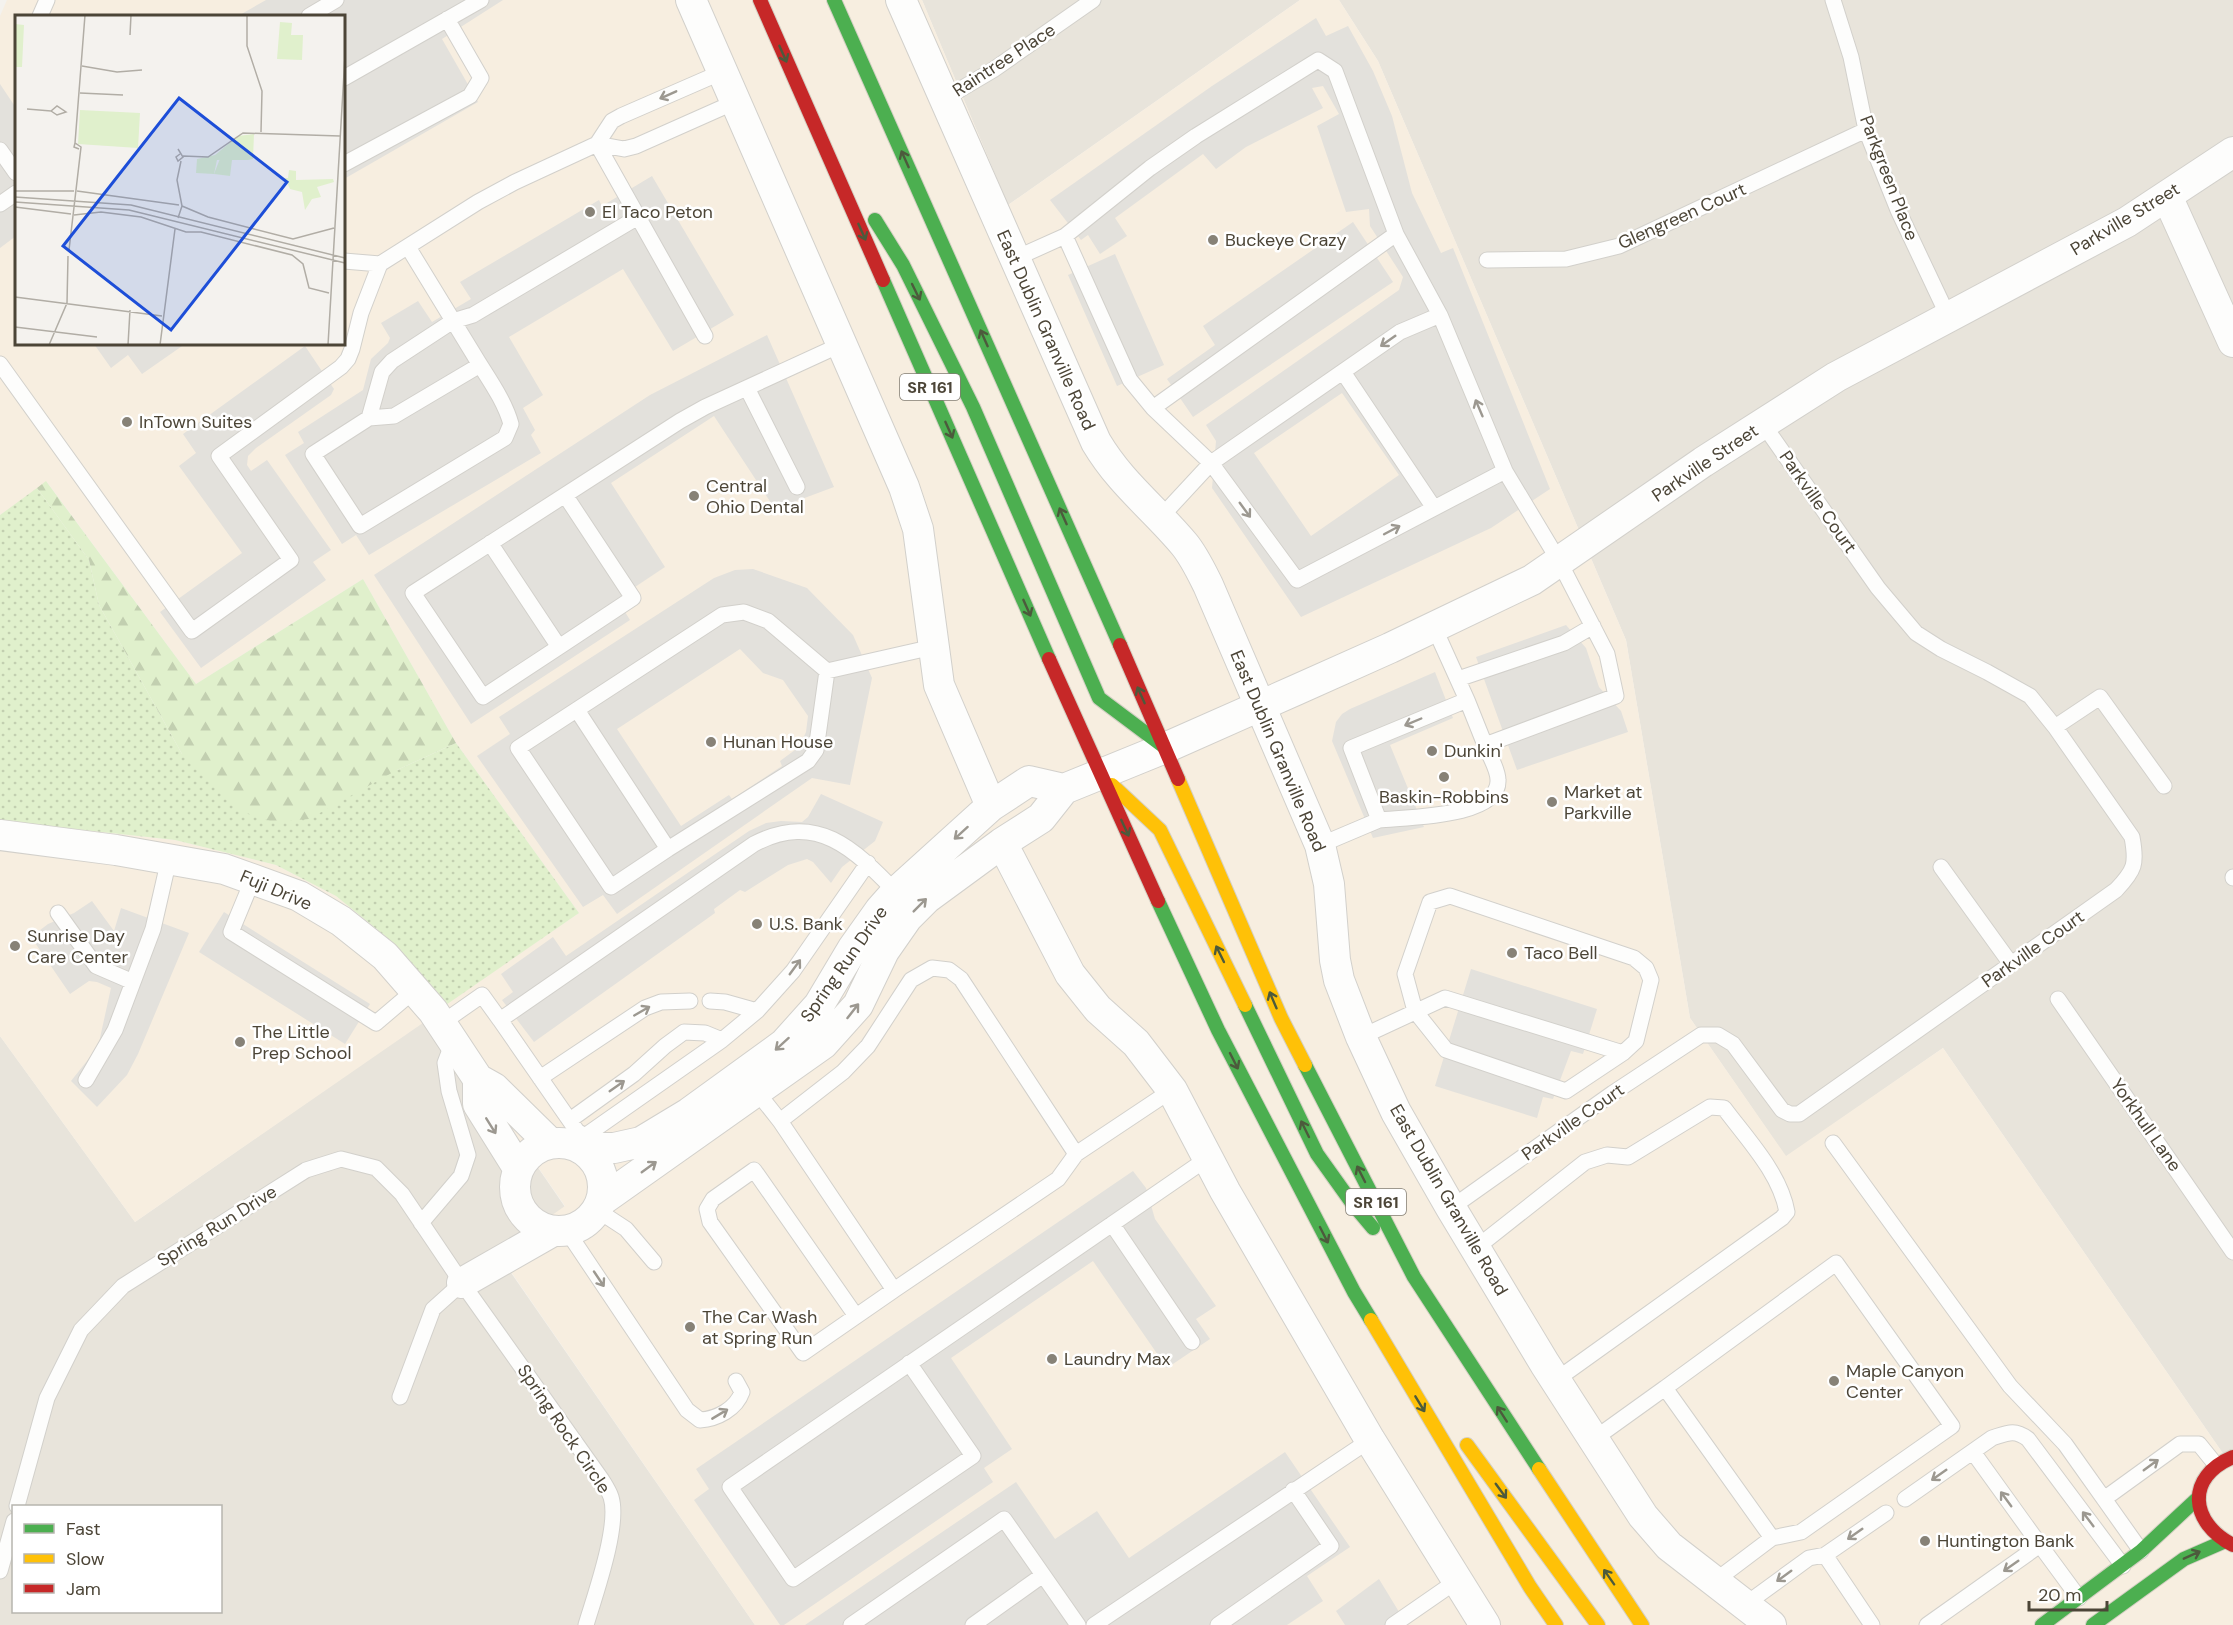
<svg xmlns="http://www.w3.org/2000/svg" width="2233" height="1625" font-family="'DM Sans',sans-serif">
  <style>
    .residential { fill: #e8e4db; fill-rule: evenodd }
    .commercial { fill: #f7eee0; fill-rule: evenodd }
    .grass { fill: url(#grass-dots) }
    .forest { fill: url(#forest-firs) }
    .parking { fill: #e3e1dc; fill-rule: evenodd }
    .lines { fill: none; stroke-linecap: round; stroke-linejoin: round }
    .lane-casing { stroke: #d2d0cb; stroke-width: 17 }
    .street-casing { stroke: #d2d0cb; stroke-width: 32 }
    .fast-casing { stroke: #d4d0c4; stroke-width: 16 }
    .slow-casing { stroke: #d4d0c4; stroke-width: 16 }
    .jam-casing { stroke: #d4d0c4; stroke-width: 16 }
    .lane { stroke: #fdfdfc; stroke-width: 15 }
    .street { stroke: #fdfdfc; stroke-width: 30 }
    .fast { stroke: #4caf50; stroke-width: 14 }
    .slow { stroke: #ffc107; stroke-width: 14 }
    .jam { stroke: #c62828; stroke-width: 14 }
    .oneway { stroke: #4c5a3c }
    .oneway2 { stroke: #9c9890 }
    .poi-dot { fill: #878277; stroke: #fff; stroke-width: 2 }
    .labels { text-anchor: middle; stroke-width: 5; stroke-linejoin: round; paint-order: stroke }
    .shield { fill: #fff; stroke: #827d73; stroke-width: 1.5 }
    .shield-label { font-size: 16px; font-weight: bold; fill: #4c4537 }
    .street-label { font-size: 18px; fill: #4c4537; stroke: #fff }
    .poi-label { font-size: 18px; fill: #4c4537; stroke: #fff; text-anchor: start }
    .inset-road { fill: none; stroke: #b1ada5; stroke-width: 1.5 }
    .view { fill: #1d4ed8; fill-opacity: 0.15; stroke: #1d4ed8; stroke-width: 3 }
    .inset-edge { fill: none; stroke: #4c4537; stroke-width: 3 }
  </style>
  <defs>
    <pattern id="grass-dots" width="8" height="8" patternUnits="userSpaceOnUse" patternTransform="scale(1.5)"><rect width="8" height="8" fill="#e0f0cc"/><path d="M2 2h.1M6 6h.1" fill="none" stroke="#c2cfb0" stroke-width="1.8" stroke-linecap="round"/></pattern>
    <pattern id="forest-firs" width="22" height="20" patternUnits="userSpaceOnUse" patternTransform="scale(1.5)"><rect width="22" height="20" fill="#e0f0cc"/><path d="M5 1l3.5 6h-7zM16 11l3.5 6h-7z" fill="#c2cfb0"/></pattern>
  </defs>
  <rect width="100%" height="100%" fill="#f4f2ee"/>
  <!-- residential -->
  <path class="residential" d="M922,0h378l-292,205z
    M1339,0h894v1468l-290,-420 -157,109 -96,-139 -64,-378 -248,-579z
    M433,1015l132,192 -67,47 257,371h-755v-589l135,186zM14,1506h206v106h-206z"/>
  <!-- commercial -->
  <path class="commercial" d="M7,0h915l86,205 292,-205h39l39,61 248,579 64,378 96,138 157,-108 290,420v157h-1478l-257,-372 67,-47 -132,-190 -298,206 -135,-186v-215l175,19 101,25 60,31 49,40 35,37 23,33 136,-93 -123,-170 -93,-164 -167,105 -149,-202 -47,33v-499zM16,16h328v328h-328z"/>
  <!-- grass -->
  <path class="grass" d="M37,488l52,72 10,45 83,149 215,16 59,-27 123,170 -136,94 -23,-34 -35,-37 -49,-40 -60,-31 -101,-25 -175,-19v-306z"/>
  <!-- forest -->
  <path class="forest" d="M46,481l150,203 167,-105 93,164 -59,27 -88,49 -36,3 -35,-12 -56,-56 -83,-149 -10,-45 -52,-72z"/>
  <!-- parking -->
  <path class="parking" d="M266,0h237l-61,39 36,63 -134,77v-163h-106z
    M1316,18l10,18 22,-10 25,45 19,45 20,77 29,60 12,-5 97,241 -59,39 -190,89 -89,-129 4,-47 -10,-16 193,-135 4,-13 -33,-51 -1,-17 -23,3 -29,-86 22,-12 -16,-28 -11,2 11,20 -77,39 -30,22 -13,-15 -88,64 12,18 -27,18 -12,-19 -7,5 -31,-40 162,-114zM1342,393l57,82 -88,61 -57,-83z
    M0,84l16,24v128l-16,12z
    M652,176l82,139 -61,36 -50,-82 -114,68 34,58 -20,13 12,22 -4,5 10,18 -172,102 -13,-20 -14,9 -57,-89 19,-12 -6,-11 65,-42 8,-31 17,-16 2,-5 -9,-15 37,-22 14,21 39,-23 -11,-17 139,-82 3,6z
    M1353,222l40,60 -200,135 -26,-38 48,-34 -12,-19z
    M1115,254l49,111 -47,21 -49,-111z
    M767,335l67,152 -59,22 -61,-93 -103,67 54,84 -48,32 13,21 -159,104 -97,-149 276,-180z
    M94,344h91l-43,30 -14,-19 -17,13z
    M305,346l29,43 -3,6 -75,53 -8,8 -1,9 4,6 16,-11 64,90 -18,12 13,18 -125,88 -41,-56 82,-59 -63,-87 17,-13 -13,-19z
    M753,569l54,19 46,47 19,43 -22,107 -38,-7 -195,136 -14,-19 -20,12 -106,-151 33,-22 -11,-17 215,-139 21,-8zM740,649l23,24 20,7 25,36 -2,16 -7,15 -19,14 2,5 -50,33 -3,-4 -48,31 -64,-97z
    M1566,625l20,23 13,39 22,24 7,21 -111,38 -41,-113z
    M1435,672l18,46 -63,27 34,82 -51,11 -41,-97 4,-19 6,-8 8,-5z
    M821,794l62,28 -8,19 -33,26 -11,16 -18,-21 -6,-3 -19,6 -43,27 -5,-2 -26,19 1,4 -181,129 -32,-42 11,-8 -12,-18 52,-37 13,19 183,-125 17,-8 15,-2 21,1 6,-5z
    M92,901l22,30 7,-23 68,25 -51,121 -11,21 -30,32 -26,-26 27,-34 13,-59 -14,-6 -8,-1 -19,13 -39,-57 17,-13 26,-11z
    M224,912l146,92 -25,40 -146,-92z
    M1471,969l126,40 -14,45 -12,-3 -18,48 -10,-2 -6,21 -102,-32z
    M1133,1171l13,17 9,31 61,87 -20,13 14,20 -43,29 -74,-107 -142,97 61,91 -28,19 9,14 -209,143h-4l-86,-125 15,-11 -13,-20z
    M1285,1452l65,95 -43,29 16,25 -36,24h-482l211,-143 39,57 42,-28 32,47z
    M1379,1579l28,46h-62l-9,-14z"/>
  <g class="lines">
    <defs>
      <path id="lane" d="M1833,0l18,57 15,73 32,80 50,106
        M40,16l7,-16
        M309,16l27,-16
        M722,72l-101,44 -9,5 -15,23 27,5 12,-3 99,-44
        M344,78l137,-78
        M944,99l49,-29 100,-70
        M0,150l16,23
        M344,164l126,-68 11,-18 -34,-59
        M0,204l16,-11
        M1065,236l65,144 23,28 58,55 86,117 208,-109 -65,-156 -44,-81
        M408,247c22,36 44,72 66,108 13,22 30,44 37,69l-6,14 -145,88 -47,-72 56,-36 25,-2 86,-51
        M1014,259l51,-23 85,-68 46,-32 122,-76 17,11 61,163 -243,174
        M1487,260l79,-1 53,-13 247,-116
        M344,261l36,3 98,-62 37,-20 82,-38 108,192
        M0,364l192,267 99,-71 -72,-104 122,-89 7,-8 4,-10 9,-36 19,-49
        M1343,372l91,136
        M747,388l50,99
        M369,418l13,-46 10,-11 61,-40 20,-6 165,-98
        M1160,518l51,-55 189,-131 40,-17
        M490,543l69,104 74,-49 -68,-103
        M1434,627l33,73 18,45 131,-49 -9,-42 -48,-93 -54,-90
        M559,647l-76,50 -70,-104 267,-172 25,-14 135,-62
        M1458,679l106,-36 29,-17
        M577,710l91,139 140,-88 8,-11 11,-79
        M2055,727l45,-30 64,89
        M1379,820c26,-3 121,-2 119,-40 0,-11 -9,-25 -13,-35
        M1320,845l59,-25 -28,-72 116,-48
        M668,849l-57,38 -93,-139 204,-133 22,-3 24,9 59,50 106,-24
        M1941,867l70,97
        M2233,877v1
        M253,879l-22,53 145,91 40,-34
        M1450,896l184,62 12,10 5,12 -15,61 -13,12 -57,38 -120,-41 -31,-39 -10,-37 25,-72z
        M58,913l38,53 37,16
        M2058,999l175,253
        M710,1001l15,1 32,9
        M500,1020l77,111 8,5 137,-96 35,-29 36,-40 75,-108
        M442,1023l40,-28 18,25 254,-176c63,-33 100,5 142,48
        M1361,1037l84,-39 178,55
        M540,1078l105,-70 16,-6 29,-1
        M86,1080l29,-50 38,-101 16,-70
        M757,1092l23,29 114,169 164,-111 18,-25
        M570,1120l64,-46 31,-28 19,-14 21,1 17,7
        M780,1121l63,-49 25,-26 43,-66 21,-12 17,2 12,9 115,175 96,-64
        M1833,1143l177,243 55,58 76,107
        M1451,1208l162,-115 88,-58h17l15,9 49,66 8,4h9l317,-224c19,-20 21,-26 16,-53l-77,-110 -25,-31 -43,-24 -46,-23 -25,-16 -38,-45 -115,-164
        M597,1210l29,19 28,33
        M421,1223l40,-47 7,-21 -19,-64 -4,-28 8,-21
        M1112,1224l80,118
        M567,1231l120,179 13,10c17,-1 36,-11 42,-28l-6,-11
        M1476,1248l109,-86 22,-7 21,2 82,-50 14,1c23,31 56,65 63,104l-5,6 -226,162
        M856,1316l-102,-146 -41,29 -6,10 3,13 93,131 91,-63
        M909,1363l64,93 -180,123 -63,-92 478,-329
        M1665,1388l171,-125 116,163 -151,106 -29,6 -57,43
        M400,1397l33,-88 29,-26
        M1594,1439l71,-51 107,150
        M1973,1452l67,93
        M1905,1499l87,-61c16,-5 22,-9 36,1l95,127
        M2104,1499l76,-55h19l17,21
        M17,1506l30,-108 34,-68 42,-44 183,-116 35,-11 35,9 26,26 60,89 140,197c3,5 7,11 9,17 9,28 -16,98 -25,128
        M1825,1555l47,70
        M0,1571l14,-50
        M1746,1604l63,-46 16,-3 61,-42
        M851,1625l153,-106 74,106
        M973,1625l70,-50
        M1094,1625l276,-185
        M1218,1625l113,-79 -38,-56
        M1393,1625l65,-45
        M1927,1625l113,-80 39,53"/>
      <path id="street" d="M691,0l213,487 14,42 21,156 52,121
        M901,0l195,442c25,42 57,65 88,102 10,12 17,27 24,41l112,260 9,39 6,76 4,20 22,57 35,75 55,96 94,156 98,152 26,30 102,79
        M2167,196l66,146
        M0,835l116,15 108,19 75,27 42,25 44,35 48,55 45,68 16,9 56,55
        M1002,843l68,131 28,35 38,34 36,47 53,101 145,249 115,185
        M478,1079v25l40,64
        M515 1187a44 44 0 1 1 88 0a44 44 0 1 1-88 0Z
        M580,1148h34l27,-6 48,-29 95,-69 35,-39 34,-57 27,-38 16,-18 95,-86 38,-25 35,8
        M601,1201l222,-157 35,-39 26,-54 23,-33 20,-20 75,-55 39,-25 23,-29 101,-41 131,-58 94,-42 142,-68 171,-118 133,-85 291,-155 106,-70
        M462,1283l91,-52"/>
      <path id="fast" d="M834,0l286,645
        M875,220l28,45 70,142 126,291 64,48
        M883,280l166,379
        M1158,901l60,129 136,262 17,28
        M1245,1005l72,149 35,49 21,25
        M1305,1065l109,212 125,192
        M2042,1625l99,-74 58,-54
        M2093,1625l91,-66 39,-17"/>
      <path id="slow" d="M1178,779l103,239 24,47
        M1112,785l48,45 85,175
        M1371,1320l159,267 26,38
        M1467,1445l131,180
        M1539,1469l103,156"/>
      <path id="jam" d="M760,0l123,280
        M1120,645l58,134
        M1049,659l109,242
        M2233,1457c-48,20 -43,66 0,88"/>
    </defs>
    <!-- lane casing -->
    <use href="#lane" class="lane-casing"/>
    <!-- street casing -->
    <use href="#street" class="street-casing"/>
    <!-- fast casing -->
    <use href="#fast" class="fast-casing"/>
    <!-- slow casing -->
    <use href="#slow" class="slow-casing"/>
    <!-- jam casing -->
    <use href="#jam" class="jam-casing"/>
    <!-- lane -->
    <use href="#lane" class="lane"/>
    <!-- street -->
    <use href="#street" class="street"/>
    <!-- fast -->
    <use href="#fast" class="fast"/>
    <!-- slow -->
    <use href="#slow" class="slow"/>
    <!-- jam -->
    <use href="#jam" class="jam"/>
  </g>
  <!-- one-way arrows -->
  <defs><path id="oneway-shaft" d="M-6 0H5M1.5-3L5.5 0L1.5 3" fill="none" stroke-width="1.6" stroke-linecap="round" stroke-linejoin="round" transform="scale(1.5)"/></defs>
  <g class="oneway">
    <use href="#oneway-shaft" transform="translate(783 54) rotate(66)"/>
    <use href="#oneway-shaft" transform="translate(905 159) rotate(-114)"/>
    <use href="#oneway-shaft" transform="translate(862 232) rotate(66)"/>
    <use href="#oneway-shaft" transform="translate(916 292) rotate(64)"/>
    <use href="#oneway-shaft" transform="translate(984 338) rotate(-114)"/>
    <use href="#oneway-shaft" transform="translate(949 430) rotate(66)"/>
    <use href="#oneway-shaft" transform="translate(1063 516) rotate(-114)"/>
    <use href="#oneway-shaft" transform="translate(1027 608) rotate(66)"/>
    <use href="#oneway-shaft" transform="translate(1141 695) rotate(-114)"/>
    <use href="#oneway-shaft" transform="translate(1125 828) rotate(65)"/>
    <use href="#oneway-shaft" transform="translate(1220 954) rotate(-116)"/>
    <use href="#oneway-shaft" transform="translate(1273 1000) rotate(-113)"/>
    <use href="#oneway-shaft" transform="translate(1234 1061) rotate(63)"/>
    <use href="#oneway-shaft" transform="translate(1305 1129) rotate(-116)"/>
    <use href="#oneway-shaft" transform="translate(1361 1174) rotate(-117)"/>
    <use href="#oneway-shaft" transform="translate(1324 1235) rotate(63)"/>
    <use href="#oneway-shaft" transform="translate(1420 1404) rotate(59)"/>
    <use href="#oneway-shaft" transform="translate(1502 1414) rotate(-123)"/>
    <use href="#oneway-shaft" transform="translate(1501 1491) rotate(54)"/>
    <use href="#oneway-shaft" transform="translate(2192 1555) rotate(-24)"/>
    <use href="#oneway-shaft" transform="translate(1609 1577) rotate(-125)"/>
  </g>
  <g class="oneway2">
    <use href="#oneway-shaft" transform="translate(668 95) rotate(156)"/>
    <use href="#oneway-shaft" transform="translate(1388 341) rotate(145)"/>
    <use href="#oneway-shaft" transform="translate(1479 408) rotate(-113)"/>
    <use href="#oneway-shaft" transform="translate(1245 510) rotate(54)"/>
    <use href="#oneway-shaft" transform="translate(1392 530) rotate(-28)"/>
    <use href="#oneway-shaft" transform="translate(1413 722) rotate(157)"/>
    <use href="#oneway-shaft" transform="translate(961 833) rotate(138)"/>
    <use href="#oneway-shaft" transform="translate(920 905) rotate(-45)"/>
    <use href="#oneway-shaft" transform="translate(795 967) rotate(-54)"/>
    <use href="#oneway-shaft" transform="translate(642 1011) rotate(-30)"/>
    <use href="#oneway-shaft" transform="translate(853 1011) rotate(-52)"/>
    <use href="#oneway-shaft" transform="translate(782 1044) rotate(138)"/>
    <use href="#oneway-shaft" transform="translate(617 1086) rotate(-35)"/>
    <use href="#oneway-shaft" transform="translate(491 1126) rotate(58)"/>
    <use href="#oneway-shaft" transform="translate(649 1167) rotate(-36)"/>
    <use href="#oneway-shaft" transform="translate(599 1279) rotate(56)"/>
    <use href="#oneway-shaft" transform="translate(720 1414) rotate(-31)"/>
    <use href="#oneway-shaft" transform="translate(2151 1465) rotate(-36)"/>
    <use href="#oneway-shaft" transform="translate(1939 1475) rotate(145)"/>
    <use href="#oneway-shaft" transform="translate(2006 1499) rotate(-126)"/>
    <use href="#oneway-shaft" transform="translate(2088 1519) rotate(-127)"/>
    <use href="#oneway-shaft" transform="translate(1855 1534) rotate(145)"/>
    <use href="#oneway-shaft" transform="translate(2011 1566) rotate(145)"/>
    <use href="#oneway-shaft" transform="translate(1784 1576) rotate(144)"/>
  </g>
  <!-- markers -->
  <g class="poi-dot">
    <circle cx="590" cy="212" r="6"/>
    <circle cx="1213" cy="240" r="6"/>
    <circle cx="127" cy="422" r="6"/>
    <circle cx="694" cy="496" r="6"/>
    <circle cx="711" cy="742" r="6"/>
    <circle cx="1432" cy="751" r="6"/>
    <circle cx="1444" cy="777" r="6"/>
    <circle cx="1552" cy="802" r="6"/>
    <circle cx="757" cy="924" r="6"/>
    <circle cx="15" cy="946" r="6"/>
    <circle cx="1512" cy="953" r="6"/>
    <circle cx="240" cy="1042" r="6"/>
    <circle cx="690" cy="1327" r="6"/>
    <circle cx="1052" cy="1359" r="6"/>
    <circle cx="1834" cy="1381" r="6"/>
    <circle cx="1925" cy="1541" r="6"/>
  </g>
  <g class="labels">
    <!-- shield labels -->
    <g class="shield">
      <rect x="900" y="374" width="60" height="26" rx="4.5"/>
      <rect x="1346" y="1189" width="60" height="26" rx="4.5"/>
    </g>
    <g class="shield-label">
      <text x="930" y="393">SR 161</text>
      <text x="1376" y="1208">SR 161</text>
    </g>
    <!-- street labels -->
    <g class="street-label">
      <text transform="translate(1004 60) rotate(-33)" y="6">Raintree Place</text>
      <text transform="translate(1889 178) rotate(69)" y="6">Parkgreen Place</text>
      <text transform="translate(1682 216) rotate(-24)" y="6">Glengreen Court</text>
      <text transform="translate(2125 219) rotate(-31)" y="6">Parkville Street</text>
      <text transform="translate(1046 330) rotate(66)" y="6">East Dublin Granville Road</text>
      <text transform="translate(1705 463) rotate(-34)" y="6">Parkville Street</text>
      <text transform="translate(1818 502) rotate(55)" y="6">Parkville Court</text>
      <text transform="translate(1278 751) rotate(67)" y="6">East Dublin Granville Road</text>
      <text transform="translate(276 890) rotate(23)" y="6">Fuji Drive</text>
      <text transform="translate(2033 949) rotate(-35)" y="6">Parkville Court</text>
      <text transform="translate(844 964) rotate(-55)" y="6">Spring Run Drive</text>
      <text transform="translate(1573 1122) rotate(-35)" y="6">Parkville Court</text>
      <text transform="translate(2146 1125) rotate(55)" y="6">Yorkhull Lane</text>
      <text transform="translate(1449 1200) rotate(60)" y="6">East Dublin Granville Road</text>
      <text transform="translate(217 1226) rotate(-32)" y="6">Spring Run Drive</text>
      <text transform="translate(564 1429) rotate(56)" y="6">Spring Rock Circle</text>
    </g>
    <!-- poi labels -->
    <g class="poi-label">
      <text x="602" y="218">El Taco Peton</text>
      <text x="1225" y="246">Buckeye Crazy</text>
      <text x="139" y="428">InTown Suites</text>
      <text x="706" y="492">Central<tspan x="706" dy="21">Ohio Dental</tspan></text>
      <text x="723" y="748">Hunan House</text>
      <text x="1444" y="757">Dunkin'</text>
      <text x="1564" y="798">Market at<tspan x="1564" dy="21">Parkville</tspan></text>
      <text x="1444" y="803" text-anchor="middle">Baskin-Robbins</text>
      <text x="769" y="930">U.S. Bank</text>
      <text x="27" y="942">Sunrise Day<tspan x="27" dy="21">Care Center</tspan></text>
      <text x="1524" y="959">Taco Bell</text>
      <text x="252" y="1038">The Little<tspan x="252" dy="21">Prep School</tspan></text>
      <text x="702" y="1323">The Car Wash<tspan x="702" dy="21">at Spring Run</tspan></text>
      <text x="1064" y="1365">Laundry Max</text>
      <text x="1846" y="1377">Maple Canyon<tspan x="1846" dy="21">Center</tspan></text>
      <text x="1937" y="1547">Huntington Bank</text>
    </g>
  </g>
  <!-- overview -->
  <g transform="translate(15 15)">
    <rect width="330" height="330" fill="#f4f2ee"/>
    <path d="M265,7l12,1 -1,12h12l-1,25 -25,-1zM239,119l-1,25 -36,1 -3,14 -18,-1 1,-14 18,-4 23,-19z" fill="#e0f0cc"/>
    <path d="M206,141l7,-1 25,5h-21l-2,16 -16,-2zM274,155l7,1v9l37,-1 1,3 -17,5 4,10 -9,2 -7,11 -3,-18 -12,-3 -5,-11h3z" fill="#e0f0cc"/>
    <path d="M0,9l9,1 -2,42h-7zM65,95l60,3 -2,35 -60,-4z" fill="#e0f0cc"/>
    <path class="inset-road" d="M232,0v31l15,45 -1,41M115,20l1,-20M67,51l35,6 25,-2M65,78l43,2M12,94l24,2 6,-5 9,6 -9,3 -6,-4M60,128l10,-128M163,134l5,8 -5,4 -2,-4 4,-3M168,141l25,1 35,-24 97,3M0,176h59M62,176l102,14M0,182l116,8 214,53M0,187l114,8 216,53M167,191l26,11 85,22 41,-11M0,192l56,7M59,200l27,-3 40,5 45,15h15l91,23 11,9 6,24 20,5M163,203l4,-12 -5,-26 4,-19M54,235l12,-103 -6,-4 -1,4 5,2M0,282l147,19M0,312l82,10M34,330l18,-42 1,-47M113,330l2,-35M145,330l15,-116M313,330l17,-289"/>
    <path class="view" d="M164,83l108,84 -116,148 -108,-84z"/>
    <rect width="330" height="330" class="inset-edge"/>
  </g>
  <!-- legend -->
  <rect x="12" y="1505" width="210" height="108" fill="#ffffff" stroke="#b7b5af" stroke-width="1.5"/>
  <rect x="24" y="1524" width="30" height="9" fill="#4caf50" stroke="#b7b5af" stroke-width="1.5"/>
  <text x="66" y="1535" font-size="18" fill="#4c4537">Fast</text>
  <rect x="24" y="1554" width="30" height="9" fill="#ffc107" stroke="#b7b5af" stroke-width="1.5"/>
  <text x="66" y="1565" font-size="18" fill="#4c4537">Slow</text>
  <rect x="24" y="1584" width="30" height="9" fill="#c62828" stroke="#b7b5af" stroke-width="1.5"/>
  <text x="66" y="1595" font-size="18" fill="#4c4537">Jam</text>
  <!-- scale -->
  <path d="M2029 1601v9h78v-9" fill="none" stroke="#4c4537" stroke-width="3"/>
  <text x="2038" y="1601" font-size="18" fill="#4c4537" stroke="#ffffff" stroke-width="4.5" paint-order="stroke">20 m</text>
</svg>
